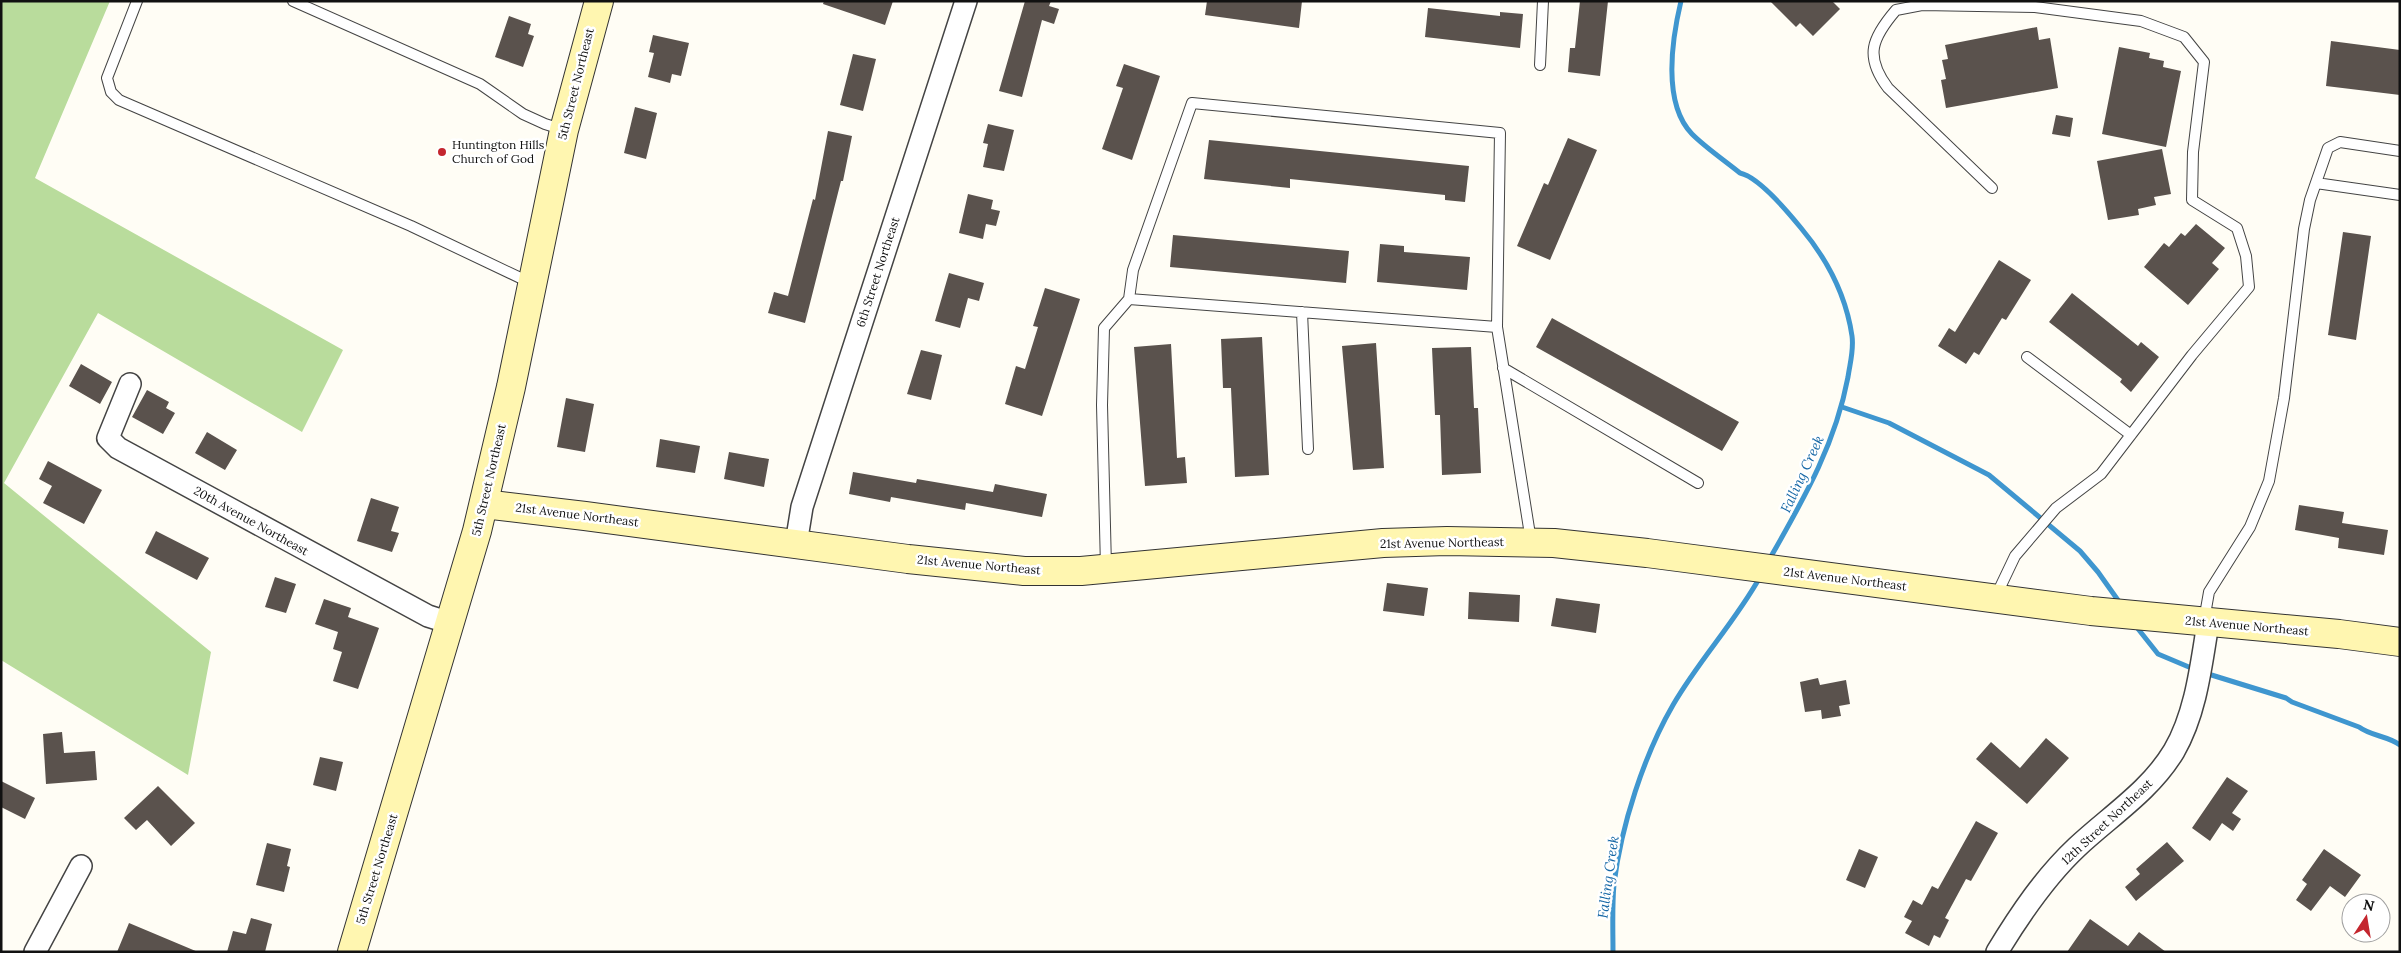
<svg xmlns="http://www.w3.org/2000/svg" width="2401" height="953" font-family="Lora,serif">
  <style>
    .forest { fill: #b9dc9c }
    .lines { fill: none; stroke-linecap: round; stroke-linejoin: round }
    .stream { stroke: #3f96cf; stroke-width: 5 }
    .building { fill: #5a524d }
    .lane-casing { stroke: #444; stroke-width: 12 }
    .street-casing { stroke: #444; stroke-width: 24 }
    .secondary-casing { stroke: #333; stroke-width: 30 }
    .lane { stroke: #fff; stroke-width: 10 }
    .street { stroke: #fff; stroke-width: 21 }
    .secondary { stroke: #fff6b0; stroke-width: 28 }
    .poi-dot { fill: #c4262e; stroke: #fff; stroke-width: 2 }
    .labels { text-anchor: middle; stroke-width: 5; stroke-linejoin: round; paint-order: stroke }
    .street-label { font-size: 12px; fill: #111; stroke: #fff }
    .poi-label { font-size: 12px; fill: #111; stroke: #fff; text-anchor: start }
    .water-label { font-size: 14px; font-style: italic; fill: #1768a6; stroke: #fff }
  </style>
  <rect width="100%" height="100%" fill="#fffdf5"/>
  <!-- forest -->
  <path class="forest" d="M1,1h109l-75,177 308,172 -41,82 -204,-119 -94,170 207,169 -23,123 -187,-115z"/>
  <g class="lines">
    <!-- stream -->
    <path class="stream" d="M1681,1c-9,38 -19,102 11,133 14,14 32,26 48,39 19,4 48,39 61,55 26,31 45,67 51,108 2,14 -2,27 -4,41 -13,69 -45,123 -79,183
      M1842,407l47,16 100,52 91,76 18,21 22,31
      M2135,625l23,29 38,16
      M2205,673l81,25 6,4 67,25c12,9 29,9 41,18
      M1613,952c0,-23 -1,-46 1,-68 7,-58 30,-129 59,-179 26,-45 62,-83 87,-128"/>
  </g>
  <!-- building -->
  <path class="building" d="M824,1h69l-8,24 -62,-21z
    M1025,1h26l-2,5 10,3 -5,15 -12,-4 -20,77 -23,-6z
    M1207,1h95l-3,27 -94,-13z
    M1580,1h28l-8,75 -32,-4 2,-24h5z
    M1770,1h62l8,8 -27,27 -13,-13 -4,4z
    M1428,8l72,8v-4l23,2 -3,34 -95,-11z
    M509,16l22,8 -3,10 6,2 -11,31 -28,-10z
    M2037,27l2,13 11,-2 8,50 -112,20 -5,-28 5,-1 -4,-19 6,-1 -3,-14z
    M653,35l36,8 -8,33 -9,-2 -2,9 -22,-6 6,-24 -5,-1z
    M2331,41l69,9v45l-74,-9z
    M2119,47l31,6 -1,5 15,3 -1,6 18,4 -15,76 -64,-13z
    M853,54l23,5 -13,52 -23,-6z
    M1124,64l36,12 -28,84 -30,-11 21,-61 -7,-2z
    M635,107l22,6 -11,46 -22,-6z
    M2056,115l17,3 -3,19 -18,-3z
    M988,124l26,6 -10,41 -21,-4 5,-23 -5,-1z
    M828,131l24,5 -9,45h-2l-36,142 -37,-10 6,-21 14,4 25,-97 2,1z
    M1568,138l29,12 -47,110 -33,-14 27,-63 4,2z
    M1209,140l260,26 -4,36 -20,-2v-5l-155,-16v9l-86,-9z
    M2162,149l9,45 -17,3 2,8 -18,4 1,6 -31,5 -11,-59z
    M968,194l25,6 -2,9 9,2 -4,15 -10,-2 -3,15 -24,-6z
    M2196,224l29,24 -13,15 7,6 -31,36 -44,-38 20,-24 5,4 12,-14 4,3z
    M2343,232l28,4 -15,104 -28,-5z
    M1173,235l176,16 -3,32 -176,-16z
    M1380,244l24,2v6l66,5 -3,33 -90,-8z
    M1999,260l32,20 -25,40 -4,-2 -23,37 -5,-3 -8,12 -28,-18 11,-18 6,4z
    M949,273l35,10 -5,18 -11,-3 -8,30 -25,-7z
    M1045,288l35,11 -38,117 -37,-12 11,-38 9,3 13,-42 -5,-1z
    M2072,293l66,53 3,-4 18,15 -28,35 -11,-10 2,-3 -73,-57z
    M1552,318l187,104 -17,29 -186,-104z
    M1262,337l7,138 -34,2 -4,-89h-8l-2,-49z
    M1376,343l8,125 -31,2 -11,-124z
    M1171,344l6,114 8,-1 2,26 -42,3 -11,-139z
    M1471,347l3,61h4l3,65 -39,2 -2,-60h-5l-3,-67z
    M921,350l21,5 -11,45 -24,-6z
    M81,364l31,18 -12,22 -31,-18z
    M147,390l22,12 -3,6 9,5 -12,21 -31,-17z
    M566,398l28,6 -9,48 -28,-5z
    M207,432l30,18 -12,20 -30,-17z
    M660,439l40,7 -5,27 -39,-6z
    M729,452l40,7 -5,28 -40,-8z
    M48,461l54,29 -18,34 -41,-21 9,-17 -13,-7z
    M853,472l63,11 1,-4 76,13 2,-8 52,10 -5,23 -76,-14 -1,7 -74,-13 -1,5 -41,-8z
    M371,498l28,9 -8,24 8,2 -7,19 -35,-11z
    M2299,505l45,7 -2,11 46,7 -4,25 -46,-7 1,-10 -44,-8z
    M156,531l53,27 -12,22 -52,-27z
    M275,577l21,7 -10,29 -21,-6z
    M1387,583l41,5 -4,28 -41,-5z
    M1469,592l51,3 -1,27 -51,-3z
    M1556,598l44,6 -4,29 -45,-7z
    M324,599l27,9 -3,9 31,11 -21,61 -25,-8 9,-29 -9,-3 5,-17 -23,-8z
    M1818,678l2,7 26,-5 4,24 -11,2 2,10 -19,3 -1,-9 -16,2 -5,-30z
    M62,732l2,21 31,-2 2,29 -51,4 -3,-50z
    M2046,738l23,20 -42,46 -51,-45 15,-17 29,26z
    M320,757l23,5 -7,29 -23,-6z
    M2227,777l21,14 -16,22 9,6 -8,12 -11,-8 -12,18 -18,-13z
    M1,781l34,17 -10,21 -24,-12z
    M158,786l37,37 -24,23 -24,-26 -11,10 -12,-12z
    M1976,821l22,12 -27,48 -5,-2 -21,39 4,2 -9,18 -6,-3 -5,11 -24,-13 7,-12 -8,-4 9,-17 9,5 10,-19 6,3z
    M2167,842l17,19 -48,40 -11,-14 15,-13 -4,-5z
    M267,843l24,6 -4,17 3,1 -6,25 -28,-7z
    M1859,849l19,8 -13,31 -19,-8z
    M2324,849l37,26 -16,22 -15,-11 -19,25 -15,-11 11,-16 -5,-4z
    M251,918l21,6 -7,28h-38l6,-21 13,3z
    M2090,919l38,27 11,-14 27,20h-99z
    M129,923l69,29h-81z"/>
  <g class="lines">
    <defs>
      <path id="lane" d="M137,1l-30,77 4,14 8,8 292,126 120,57
        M293,1l187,83 43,30 22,10 19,6
        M1540,65l3,-64
        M2316,183l84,12
        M1992,188l-104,-100c-24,-32 -16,-50 8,-78l26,-5 113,2 106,14 43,16 20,25 -11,90 -1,48 45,28 9,28 3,31 -57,68 -91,119 -45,34 -41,48 -20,42
        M1129,299l4,-29 59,-167 308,30 -3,194
        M1302,312l6,137
        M2027,357l104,78
        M1503,368l195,115
        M1106,567l-4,-162 2,-77 25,-29 368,28 34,214
        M2207,620l-1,-11 3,-17 41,-65 19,-46 15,-83 20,-169 6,-29 18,-52 12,-6 60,9"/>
      <path id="street" d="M130,384l-22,54 10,10 310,168 22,7
        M796,544l6,-37 164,-506
        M35,952l46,-86
        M1997,952c23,-38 48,-75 80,-105 33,-31 73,-56 97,-96 22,-38 27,-85 34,-128"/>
      <path id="secondary" d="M484,504l101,12 323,43 116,12h57l302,-28 64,-2 107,2 93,10 444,58 248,23 61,8
        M352,952l125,-421 34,-144 53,-257 35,-129"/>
    </defs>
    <!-- lane casing -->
    <use href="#lane" class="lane-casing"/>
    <!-- street casing -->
    <use href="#street" class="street-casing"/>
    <!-- secondary casing -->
    <use href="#secondary" class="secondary-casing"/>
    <!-- lane -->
    <use href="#lane" class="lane"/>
    <!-- street -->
    <use href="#street" class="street"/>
    <!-- secondary -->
    <use href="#secondary" class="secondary"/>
  </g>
  <!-- markers -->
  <circle class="poi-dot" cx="442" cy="152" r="5"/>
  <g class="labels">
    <!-- street labels -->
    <g class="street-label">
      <text transform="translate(576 84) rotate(-76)" y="4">5th Street Northeast</text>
      <text transform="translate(878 272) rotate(-72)" y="4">6th Street Northeast</text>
      <text transform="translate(489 480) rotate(-77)" y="4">5th Street Northeast</text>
      <text transform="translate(577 515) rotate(7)" y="4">21st Avenue Northeast</text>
      <text transform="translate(251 521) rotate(29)" y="4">20th Avenue Northeast</text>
      <text transform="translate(1442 543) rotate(-1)" y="4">21st Avenue Northeast</text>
      <text transform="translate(979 565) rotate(5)" y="4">21st Avenue Northeast</text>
      <text transform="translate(1845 579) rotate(7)" y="4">21st Avenue Northeast</text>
      <text transform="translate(2247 626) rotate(5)" y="4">21st Avenue Northeast</text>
      <text transform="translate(2107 822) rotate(-43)" y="4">12th Street Northeast</text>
      <text transform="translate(377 869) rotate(-73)" y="4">5th Street Northeast</text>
    </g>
    <!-- poi labels -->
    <g class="poi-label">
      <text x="452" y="149">Huntington Hills<tspan x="452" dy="14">Church of God</tspan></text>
    </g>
    <!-- water labels -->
    <g class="water-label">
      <text transform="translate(1802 474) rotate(-65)" y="5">Falling Creek</text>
      <text transform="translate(1608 877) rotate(-82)" y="5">Falling Creek</text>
    </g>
  </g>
  <!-- border -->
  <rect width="2401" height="953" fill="none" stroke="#111111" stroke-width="5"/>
  <!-- north arrow -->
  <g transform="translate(2366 918) rotate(12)"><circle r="24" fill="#ffffff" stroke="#a0a0a0"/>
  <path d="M0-4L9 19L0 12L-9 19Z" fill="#c4262e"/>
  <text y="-8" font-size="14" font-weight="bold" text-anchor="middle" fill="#111111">N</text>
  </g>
</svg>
